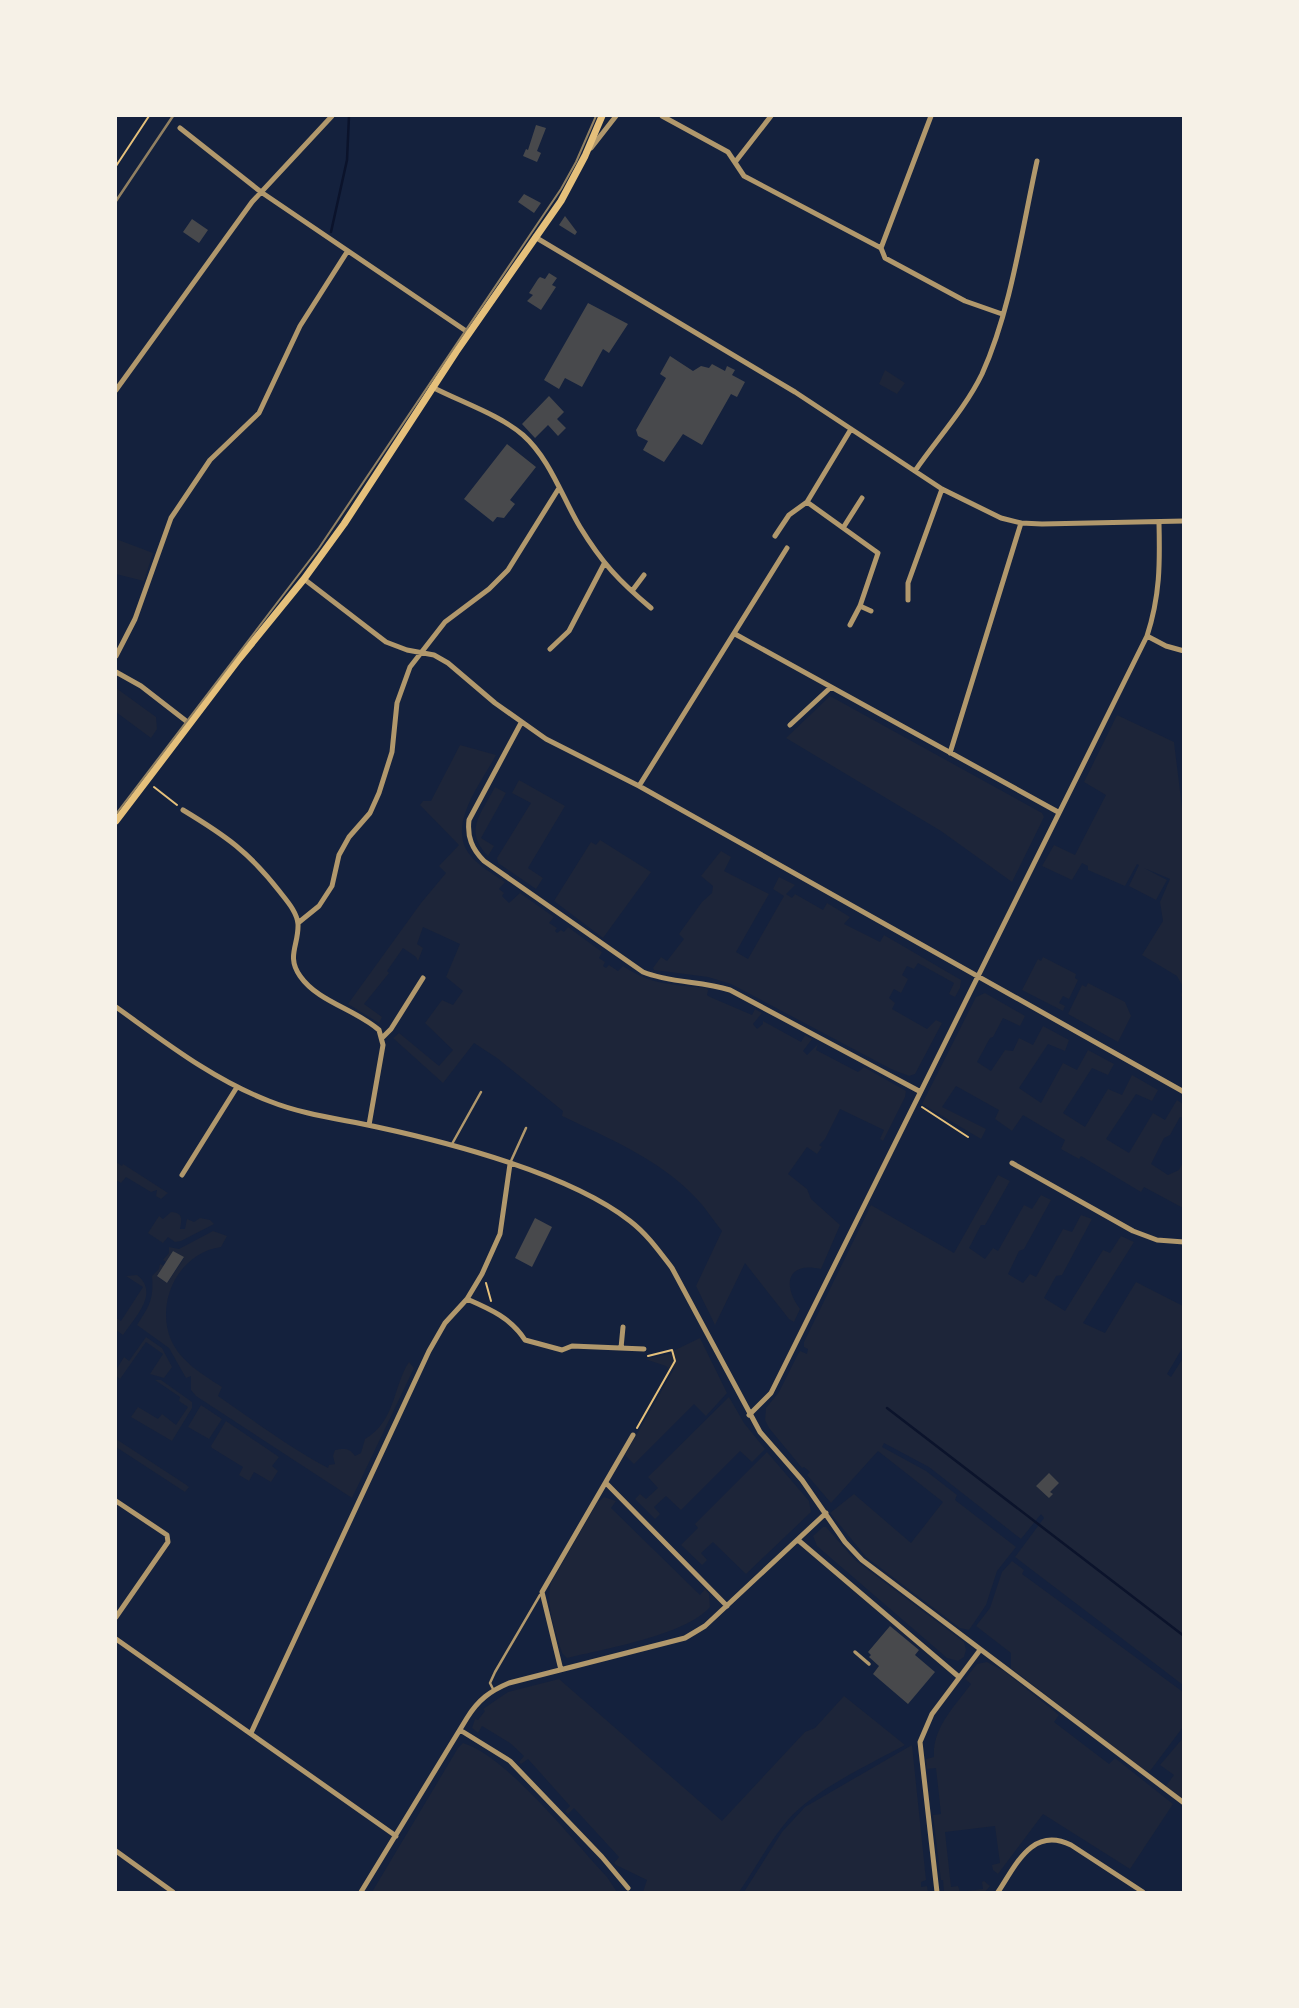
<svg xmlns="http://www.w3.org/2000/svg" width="1299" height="2008" font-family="'Space Grotesk',sans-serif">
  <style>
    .green { fill: #1d2539 }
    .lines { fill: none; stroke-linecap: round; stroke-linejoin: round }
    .stream { stroke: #0b132b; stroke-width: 2.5 }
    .building { fill: #48494c }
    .path { stroke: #e5c07b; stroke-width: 2 }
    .service { stroke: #b1986c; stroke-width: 2.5 }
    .pedestrian { stroke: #b1986c; stroke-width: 3.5 }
    .minor { stroke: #b1986c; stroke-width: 5 }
    .secondary { stroke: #e5c07b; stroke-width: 7 }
    .tram { stroke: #918062; stroke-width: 2 }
    .rail { stroke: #918062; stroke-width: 2.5 }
  </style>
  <rect width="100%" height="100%" fill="#14213d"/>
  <!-- green -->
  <path class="green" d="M885,370l20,13 -8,11 -18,-10z
    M116,539l37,14 -9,28 -28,-7z
    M116,688l40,29 1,12 -6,9 -35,-26z
    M830,696l212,117 2,4 -32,65 -71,-51 -155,-93z
    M1117,715l57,27 10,82 -1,173 -2,-1 2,-9 -6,-11 -35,-21 21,-34 -3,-19 10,-23 -26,-11 23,12 -11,20 -27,-14 10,-21 -2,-1 -12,22 -37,-16v-4l-6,-3 -10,17 -30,-14 12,-21 21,10 31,-60 -22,-13z
    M460,745l36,10c-14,27 -50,70 -26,100 9,11 23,19 35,27l-6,7 5,4 -2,3 7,7 11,-10 34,24 -5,6 8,5 -2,3 2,2 4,-3 3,2 4,-5 34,25 -3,6 6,4 -2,4 3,2 3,-3 9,6 5,-5c30,20 49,18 83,22l2,2 -1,5 3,2 42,18 3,-6 7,4 -9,11 4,5 6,-5v-3l38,21 4,-7 7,4 -9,12 4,4 11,-11 -2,6 42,22 6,-5 42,24 -1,6 -22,44 -3,-2 4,-9 -44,-21 -15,30 -6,6 3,2 -5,7 -10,-7 -19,27 19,15 4,10 29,26 -19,44c-34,-8 -39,16 -21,40l-6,13 -5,-3 -44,-56 -30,62 -19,-39 26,-55c-9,-11 -17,-24 -27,-34 -36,-38 -87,-59 -133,-81l1,-5 -66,-53 -23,-15 -31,40 -50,-45 6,-5 40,33 14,-16 -28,-27 17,-23 11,5 10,-14 -17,-14 14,-33 -37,-17 -6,17 6,4 -5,13 -2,-4 -13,-9 -16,23 2,2 -25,31 18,13 -3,6 -31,-19 73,-101 25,-30 -7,-7 20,-21 -39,-40 3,-4h8z
    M519,780l46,26 -37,62 15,10 -7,11 -38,-26 -1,-5 34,-55 -19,-10z
    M495,787l11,6 -25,45 13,8 -6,10c-25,-25 -7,-42 7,-69z
    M600,840l51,32 -48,66 -49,-37 37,-59 5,3z
    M721,851l10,6 -7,14 45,23 -33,58 12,7 36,-63 -11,-7 6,-12 16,8 -9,9 6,4 3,-4 28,16 4,-7 23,14 -6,7 36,18 4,-7 77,45 -1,8 -5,9 -6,-3 5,-11 -36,-20 -4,6 -7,-3 -5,9 6,4 -7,14 -7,-4 -5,9 6,5 -3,6 35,20 9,-9 6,3 -27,51 -6,2 -18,-7 -160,-85 -23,-7 -54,-7 -1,-2 8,-11 6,4 17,-22 -5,-5 23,-32 10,-9 1,-7 -12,-10z
    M1043,957l33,17 -1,4 3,2 -9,19 -6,-3 -4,7 6,3 -2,5 -41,-21 16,-31 3,2z
    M1088,983l37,19 6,14 -13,26 -50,-28 14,-29 4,2z
    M985,993l40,23 -5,10 -17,-8 -10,19 -3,1 -13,24 14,9 14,-21 8,1 6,-13 14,7 10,-19 26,14 -4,11 -17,-7 -29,44 22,15 22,-40 14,7 11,-20 26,14 -6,11 -16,-7 -29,45 22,14 23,-38 14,6 10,-20 26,15 -6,11 -16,-7 -30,45 23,14 24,-40 12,7 12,-20 6,4v14l-3,-1 -10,18 -6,3 -13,26 17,11 11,-5 4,-8v46l-39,-21 -3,5 -60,-36 -2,3 -18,-10 4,-9 -42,-25 -11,16 -17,-12 4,-9 -43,-24 -14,21 44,22 -5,10 -59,-35 54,-107z
    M116,1162l6,4 1,-2 45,29 -7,6 -5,-3 1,-6 -6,2 -25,-15 -5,6 -5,-3z
    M998,1175l12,6 -25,44h-4l-12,23 16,11 8,-11 5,3 26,-46 8,4 9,-14 10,5 -27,49 -5,2 -11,23 15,9 7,-9 6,3 27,-48 9,3 9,-17 11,4 -30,56 -6,1 -12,22 21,13 38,-61 7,3 11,-17 13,6 -51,81 22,10 31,-51 47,24v41l-16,27 4,3 12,-19v327l-168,-128 29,-39 -3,-4 -20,25 -92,-72 -45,-24 -2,4 44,24 31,24 -2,5 61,47 -19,24 -11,34 -17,25 -9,-2 -94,-71 -36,-44 24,-19 57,49 32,-41 -65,-51 -47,52 -24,-28 3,-3 -6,-5 -2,1 -33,-40 -4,-8 1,-12 13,-16 19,-38 2,-3 7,3 1,-5 -4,-2v-5l67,-137 83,48z
    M171,1212c12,0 11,8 9,17h5l2,-10 7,3 6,-4 10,2 4,4 -33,17 -6,1 -7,-5 -5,6 -15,-10 11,-17 4,3z
    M213,1231l14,5 -6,11c-42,6 -66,54 -50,93 10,22 31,34 51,47l-4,9c36,25 71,51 110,72l1,-3 6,-1 -2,-8 2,-6c9,-2 15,-2 20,6l6,-3 4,-14c31,-18 28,-53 44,-77l5,6 -62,130 -156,-102 -5,-6v-14l-5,2 -17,-30 -32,-23c12,-19 17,-25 15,-49l7,-7 1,-5 4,2 -7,10 10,7 17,-25 -11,-7 -7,11 -3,-2 6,-7v-6l10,2z
    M137,1275c23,18 -2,42 -14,60l-7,-5v-12l5,3 22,-34 -17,-11z
    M146,1337l16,11 10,19 -8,11 -14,-4 13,-20 -17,-12 -26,37 -4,-3v-6l8,-13 5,4z
    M700,1338l27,55 -21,23 -12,-12 -60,60 -9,-9 50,-88 -5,3 -4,-4 -21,-7 29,-6 -1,-2z
    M155,1380h6l31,22v6l-20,33 -41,-24 7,-10 20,12 4,-5 14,11 12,-18 -9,-6 1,-4z
    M729,1397l15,26 21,26 -13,13 -12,-11 -59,59 -15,-14 -12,11 6,7 -5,5 -20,-20 5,-5 6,5 12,-11 -10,-11z
    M201,1405l21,14 -13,20 -21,-12z
    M226,1421l53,36 -7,9 6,5 -7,11 -17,-10 -5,9 -10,-6 4,-8 -31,-19 -1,-2z
    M116,1439l69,45 4,3 -4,5 -69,-45z
    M767,1452l42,49 2,11 -65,62 -33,-32 -12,11 6,7 -5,5 -21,-20 17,-17 -3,-4z
    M604,1497l12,4 -5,7 89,87 5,-6 4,5 1,13c-24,28 -106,42 -143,51l-5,-5c-6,-21 -17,-47 -11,-70l46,-80z
    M823,1527h3l29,33 109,82 2,8 -2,7 -6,4 -11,-3 -130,-112 -4,-10z
    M1012,1561l12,9 -2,4 161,118v35l-33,44 -7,-1 -132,-102v-15l-35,-27 14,-18 12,-36z
    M987,1662l17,9 55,44 -5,7 55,42 6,-6 58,46 -43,65 -87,-55 -45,60 -5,-4 -1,-5 8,-2 -5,-37 -50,6 6,55 7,-1 2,6 23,-3 -1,-7 2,-1 6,5 -5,6h-41l-1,-12h-2l-8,-65 8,-1 -5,-46 -9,1 -1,-10 8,-2c-2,-29 21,-51 37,-73l-6,-5 12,-15z
    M559,1679l163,142 83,-89 10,-4 29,-32 61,49c-35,19 -93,46 -118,76 -18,21 -32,48 -48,71h-96l4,-12 -31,-15 -2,-2 5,-6 -45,-49 -6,6 -3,-3 5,-5 -42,-47 -7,5 -2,-2 5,-6 -14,-13 -28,-17 -4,7 -6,-5 3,-9 3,1 7,-9 -2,-2 25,-17z
    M1183,1738v62l-18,-13 9,-12 -14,-10z
    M463,1743c44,13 111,99 144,134l10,15h-245l86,-144z
    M912,1745l14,135 -5,2v5l6,-1 1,6h-184l38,-60 23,-25z"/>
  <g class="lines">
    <!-- stream -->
    <path class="stream" d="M331,232l16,-72 2,-44
      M887,1408l297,228"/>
  </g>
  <!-- building -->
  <path class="building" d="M536,125l10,3 -9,23 4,2 -4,9 -14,-6 3,-7 2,1z
    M524,194l17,9 -7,10 -16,-11z
    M565,216l12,16 -2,3 -16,-10z
    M192,219l16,11 -9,13 -16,-11z
    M549,273l8,5 -5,7 4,2 -15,23 -14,-9 6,-6 -4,-2 9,-14 2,-2 5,2z
    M588,303l40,21 -19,29 -6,-4 -21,38 -17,-9 -6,11 -15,-9z
    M670,356l23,15 8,-5 8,2 3,-4 13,7 2,-5 8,4 -3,5 13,7 -8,15 -6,-3 -29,51 -19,-11 -19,28 -21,-12 5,-9 -10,-5 -2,-6 30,-52 -6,-4z
    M549,396l15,16 -7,7 9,9 -8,8 -10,-11 -13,13 -13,-14z
    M507,444l29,23 -26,33 5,4 -11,14 -7,-1 -4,5 -29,-23z
    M535,1218l17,9 -20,40 -17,-9z
    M173,1251l11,6 -17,26 -10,-7z
    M1049,1473l10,10 -9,9 3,2 -4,4 -13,-12z
    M890,1626l29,24 -4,5 20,17 -27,32 -35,-30 6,-8 -10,-9 2,-2 -3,-3z"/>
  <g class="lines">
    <!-- path -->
    <path class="path" d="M116,166l33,-50
      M154,787l23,18
      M922,1107l46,30
      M486,1283l5,18
      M637,1428l38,-67 -3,-11 -24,6"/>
    <!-- service -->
    <path class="service" d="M452,1144l29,-52
      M511,1161l15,-33
      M493,1689l-3,-6 5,-11 45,-77"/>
    <!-- pedestrian -->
    <path class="pedestrian" d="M855,1652l14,12"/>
    <!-- minor -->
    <path class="minor" d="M662,116l66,36 16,24 137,72 4,10 80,43 37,13
      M180,128l81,64 208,141
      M591,148l25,-32
      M736,161l35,-45
      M535,237l260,155 147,97 59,29 20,5 21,1 142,-3
      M881,248l50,-132
      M432,387c29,15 68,28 91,48 27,24 39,62 57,92 22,36 39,54 71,81
      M116,390l136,-188 80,-86
      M915,471c22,-32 50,-62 67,-97 29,-64 40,-145 55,-213
      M807,502l71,51 -18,53 -10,19
      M843,528l19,-30
      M775,536l14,-21 18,-13 44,-73
      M304,579l82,63 21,8 27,5 14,8 47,40 51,36 93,47 545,306
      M632,591l12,-16
      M908,600v-17l34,-94
      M860,606l11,5
      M735,634l323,178
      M1147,636l19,10 18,5
      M550,649l19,-18 35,-67
      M116,656l19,-37 36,-101 39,-58 49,-47 41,-87 47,-74
      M116,672l25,14 49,38
      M521,723l-52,97c-2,17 3,29 15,41l159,111c27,11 58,9 87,18l189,101
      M790,725l40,-37
      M950,753l71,-230
      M639,786l148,-238
      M183,810c43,26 66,42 97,82 7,9 17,20 18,32 1,21 -12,32 2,52 18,26 55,33 79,54l4,15 -14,80
      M298,923l21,-17 13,-20 7,-31 10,-18 21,-24 9,-20 13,-41 5,-49 13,-36 35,-45 44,-33 19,-19 51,-82
      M116,1007c49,35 96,72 153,94 35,14 72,18 108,26 74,16 193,47 253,94 17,13 29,30 42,47l88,164 42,48 43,62 17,18 322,243
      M382,1038l9,-9 32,-51
      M1012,1163l121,68 24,9 27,2
      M510,1164l-10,70 -18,40 -15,25c23,10 44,19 58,41l37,10 10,-4 72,3
      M182,1175l55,-88
      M621,1348l2,-21
      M749,1415l22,-22 376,-757c13,-40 13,-72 12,-113
      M606,1483l121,123
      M116,1501l51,34 1,7 -52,75
      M798,1540l161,137
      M116,1639l280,197
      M561,1670l-19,-78 91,-157
      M460,1730l50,31 92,96 26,31
      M251,1733l178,-382 16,-28 22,-24
      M116,1851l57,41
      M361,1892l106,-174c11,-18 23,-27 42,-35l176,-45 20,-12 121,-113
      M937,1892l-17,-150 12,-28 48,-64
      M998,1892c18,-27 34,-66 73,-47l72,47"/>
    <!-- secondary -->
    <path class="secondary" d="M116,821l123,-162 65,-80 40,-55 112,-172 105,-151 24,-45 17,-40"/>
    <!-- tram -->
    <path class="tram" d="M116,814l203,-266 242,-359 15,-27 20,-46"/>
    <!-- rail -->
    <path class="rail" d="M116,201l57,-85"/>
  </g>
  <!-- border -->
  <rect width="1299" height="2008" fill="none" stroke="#f6f1e7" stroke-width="234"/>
</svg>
